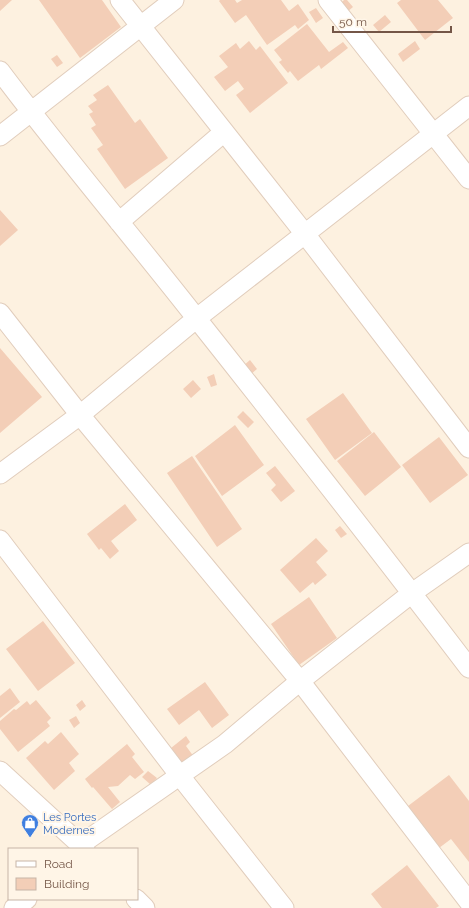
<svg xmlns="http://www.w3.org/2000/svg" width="469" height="908" font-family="Raleway,sans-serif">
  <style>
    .building { fill: #f3ceb7 }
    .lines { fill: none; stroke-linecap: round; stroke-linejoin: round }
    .minor-casing { stroke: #e1cdbc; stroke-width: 21 }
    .minor { stroke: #fff; stroke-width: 19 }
    .labels { text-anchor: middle; stroke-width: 4; stroke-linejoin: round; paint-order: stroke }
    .shop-label { font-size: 11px; fill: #366cbe; stroke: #fff5e7; text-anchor: start }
  </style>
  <rect width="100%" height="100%" fill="#fdf1e0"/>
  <!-- building -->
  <path class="building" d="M0,0h12l-12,11z
    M39,0h63l19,27 -41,31z
    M220,0h15l2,3 5,-3h39l8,11 9,-7 11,16 -11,9 -3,-4 -28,20 -21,-30 -11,8 -16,-22z
    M344,0h3l6,7 -6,5 -7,-8z
    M401,0h37l15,18 -28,22 -28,-37z
    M316,8l7,10 -7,5 -7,-11z
    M385,15l6,7 -12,10 -6,-7z
    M307,24l22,28 14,-10 5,6 -27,21 -2,-4 -21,16 -8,-10 -2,2 -9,-11 3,-2 -8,-10z
    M249,41l7,9 4,-4 28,37 -38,30 -14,-18 8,-6 -6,-8 -13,10 -11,-14 14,-10 -9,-11 17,-13 4,6z
    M415,41l5,8 -17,13 -5,-8z
    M57,55l6,8 -6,4 -6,-8z
    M108,85l27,38 5,-4 28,39 -43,31 -28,-40 6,-4 -12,-17 5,-3 -7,-11 4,-2 -5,-6 9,-6 -4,-5z
    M0,210l18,20 -18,16z
    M0,348l42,49 -42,36z
    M250,360l7,9 -7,6 -7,-9z
    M214,374l3,11 -6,2 -4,-10z
    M193,380l8,9 -10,9 -8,-9z
    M343,393l29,40 -37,27 -29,-41z
    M243,411l11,11 -6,6 -11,-11z
    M235,425l29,40 -42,31 -27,-40z
    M374,432l27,35 -36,29 -28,-35z
    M439,437l29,38 -38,28 -28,-38z
    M192,456l50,73 -25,18 -50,-74z
    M275,466l20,25 -14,11 -10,-12 5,-5 -10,-12z
    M125,504l12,16 -26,21 8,10 -9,8 -9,-11 -2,2 -12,-16z
    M340,526l7,8 -6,4 -6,-8z
    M316,538l12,13 -12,11 11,13 -12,10 -2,-3 -13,11 -20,-23z
    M309,597l28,41 -38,27 -28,-41z
    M43,621l32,42 -37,28 -32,-42z
    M205,682l24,33 -17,13 -13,-18 -20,15 -12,-16z
    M10,688l10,14 -20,16v-22z
    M36,700l15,18 -4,4 3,4 -32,26 -18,-23v-8l14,-12 2,1 11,-9 3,4z
    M82,700l4,6 -6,5 -4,-6z
    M76,716l4,7 -6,5 -5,-8z
    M61,732l18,22 -10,9 6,8 -21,19 -28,-32 19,-17 3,3z
    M186,736l4,6 -4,4 8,11 -11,8 -12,-17z
    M127,744l8,10 -3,3 12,15 -9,7 -5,-4 -12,11 -10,1 12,15 -8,7 -19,-22 -1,1 -7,-9z
    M148,771l9,7 -6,7 -9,-8z
    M449,775l20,26v61l-18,-23 -12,9 -31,-42z
    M407,865l32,41 -3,2h-54l-11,-14z"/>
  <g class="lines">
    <defs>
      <path id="minor" d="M120,0l185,234 164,214
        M328,0l141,179
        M0,71c63,84 132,165 197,248 92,116 183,232 272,349
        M0,136l174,-136
        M119,222l105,-90
        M0,313l80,102 220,266 169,221
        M0,474l80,-59 117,-97 272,-212
        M0,540l180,236 104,132
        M0,771l85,78
        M80,845l145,-101 75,-63 112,-88 57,-40
        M136,899l9,9
        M14,908l13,-9"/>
    </defs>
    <!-- minor casing -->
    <use href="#minor" class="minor-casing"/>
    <!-- minor -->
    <use href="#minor" class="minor"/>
  </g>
  <!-- icons -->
  <defs>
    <symbol id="shop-pin" viewBox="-11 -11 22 30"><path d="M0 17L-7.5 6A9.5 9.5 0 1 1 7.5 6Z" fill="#3f7fe0" stroke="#fff5e7"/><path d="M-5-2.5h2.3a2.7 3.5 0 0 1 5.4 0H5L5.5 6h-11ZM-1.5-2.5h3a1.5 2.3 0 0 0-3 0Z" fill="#fff"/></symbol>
  </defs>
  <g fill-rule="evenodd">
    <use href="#shop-pin" x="20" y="813" width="20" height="27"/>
  </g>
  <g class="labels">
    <!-- shop labels -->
    <g class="shop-label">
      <text x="43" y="821">Les Portes<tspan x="43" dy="13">Modernes</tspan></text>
    </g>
  </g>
  <!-- legend -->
  <rect x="8" y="848" width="130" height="52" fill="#fff5e7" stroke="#c7b5a7"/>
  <rect x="16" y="861" width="20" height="6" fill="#ffffff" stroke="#c7b5a7"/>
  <text x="44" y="868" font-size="12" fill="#745647">Road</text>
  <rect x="16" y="878" width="20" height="12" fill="#f3ceb7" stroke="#c7b5a7"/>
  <text x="44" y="888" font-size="12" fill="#745647">Building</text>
  <!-- scale -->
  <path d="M333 26v6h118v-6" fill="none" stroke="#745647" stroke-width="2"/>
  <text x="339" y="26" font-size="12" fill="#745647" stroke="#fff5e7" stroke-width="3" paint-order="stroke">50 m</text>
</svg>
